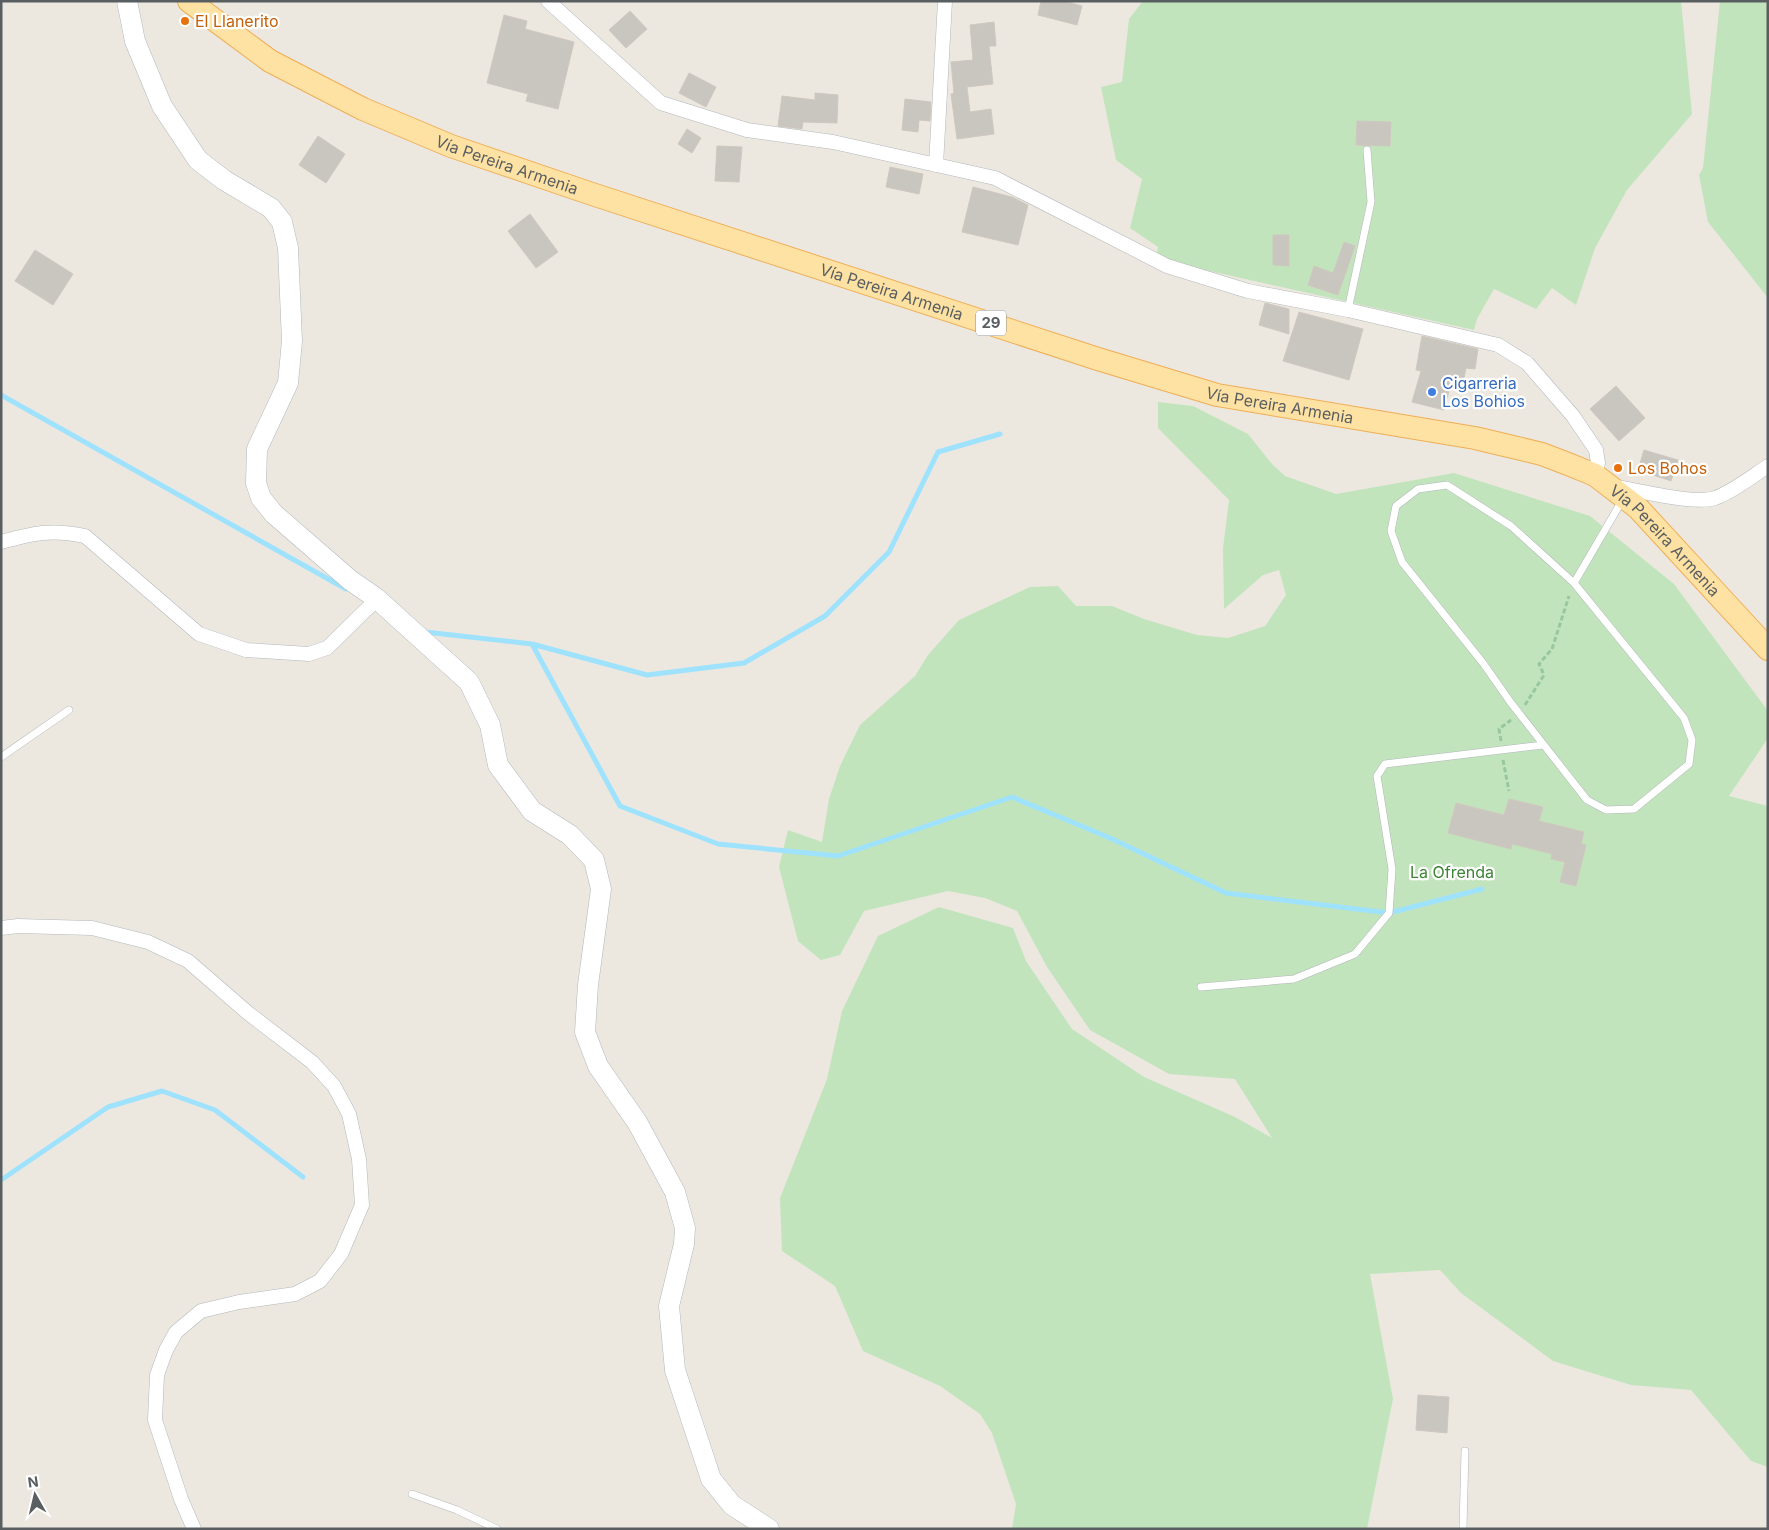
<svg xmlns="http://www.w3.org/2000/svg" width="1769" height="1530" font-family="Inter,sans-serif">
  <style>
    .green { fill: #c2e4bc }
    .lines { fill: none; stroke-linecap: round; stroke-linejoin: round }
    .stream { stroke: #9ee2fe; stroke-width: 5 }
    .building { fill: #c9c5bf; stroke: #d0c8bf }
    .lane-casing { stroke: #b3b7bb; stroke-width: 8 }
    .street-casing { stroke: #b3b7bb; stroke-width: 15 }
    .secondary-casing { stroke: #b2b7bb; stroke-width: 21 }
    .primary-casing { stroke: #efae56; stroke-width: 24 }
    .path { stroke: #97c79e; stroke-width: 3; stroke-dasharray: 5 2.5; stroke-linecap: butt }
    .lane { stroke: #fff; stroke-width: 7 }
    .street { stroke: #fff; stroke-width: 14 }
    .secondary { stroke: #fff; stroke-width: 20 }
    .primary { stroke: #fee2a3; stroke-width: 22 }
    .food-dot { fill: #e8710a; stroke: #fff; stroke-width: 2 }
    .shop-dot { fill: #3f7fe0; stroke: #fff; stroke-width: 2 }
    .labels { text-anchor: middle; stroke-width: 4.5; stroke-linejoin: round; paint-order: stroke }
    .shield { fill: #fff; stroke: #8b8e90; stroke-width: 1 }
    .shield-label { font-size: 15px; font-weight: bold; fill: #595e61 }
    .food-label { font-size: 16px; fill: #c56008; stroke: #fff; text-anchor: start }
    .street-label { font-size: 16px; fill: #595e61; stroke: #fff }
    .shop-label { font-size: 16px; fill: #366cbe; stroke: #fff; text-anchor: start }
    .park-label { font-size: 16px; fill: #3d8435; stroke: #fff }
  </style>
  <rect width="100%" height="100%" fill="#ece8e0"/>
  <!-- green -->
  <path class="green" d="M1143,1h538l11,113 -65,76 -32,58 -19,57 -24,-17 -16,21 -42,-20 -17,30 -3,11 -318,-71 2,-12 -28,-19 12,-49 -26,-19 -15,-73 21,-5 7,-63z
    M1720,1h48v297l-60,-76 -9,-47 4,-7z
    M1158,402l35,4 55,28 24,30 13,12 51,18 118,-21 136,43 84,68 94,127v27l-39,58 39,10v661l-17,-6 -60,-71 -60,-5 -78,-24 -92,-68 -21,-23 -70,4 23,125 -26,130h-355l4,-25 -24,-71 -12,-19 -40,-28 -77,-35 -28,-65 -53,-35 -2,-53 47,-119 15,-68 36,-75 61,-29 74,21 13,33 46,68 72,48 91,40 37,21 -37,-59 -66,-5 -79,-44 -43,-63 -30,-56 -32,-13 -37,-7 -84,20 -24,44 -19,5 -23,-19 -19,-74 9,-37 34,12 7,-43 11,-33 20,-41 55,-49 13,-21 31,-35 71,-33 28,-1 18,20h36l32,13 53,16 31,3 37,-12 21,-31 -7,-25 -16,5 -39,34 -1,-61 6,-48 -71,-72z"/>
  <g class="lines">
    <!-- stream -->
    <path class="stream" d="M1,395l345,194
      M425,632l107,12 115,31 97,-12 81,-47 64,-64 49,-100 62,-18
      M532,644l88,162 98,38 120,12 174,-59 98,41 116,55 163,20 93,-24
      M1,1180l107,-73 54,-16 53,19 88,67"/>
  </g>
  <!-- building -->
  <path class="building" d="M1041,1h23l18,5 -5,19 -39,-10z
    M630,11l17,18 -21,19 -17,-18z
    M504,15l23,6 -2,8 49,13 -16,67 -32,-8 2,-7 -41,-11z
    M994,22l2,24h-7l4,38 -26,3 3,25 21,-3 3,25 -37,5 -6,-45 3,-1 -3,-31 22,-2 -3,-35z
    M689,73l27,14 -10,20 -27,-14z
    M815,93l23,2 -1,28 -34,-1 -1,7 -24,-3 4,-30 33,4z
    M905,99l26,3 -1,19 -11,-1 -1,12 -16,-2z
    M1357,121l34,1 -1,24 -34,-1z
    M687,129l14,9 -9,15 -14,-9z
    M318,136l27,18 -19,29 -27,-18z
    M717,146l25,1 -3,35 -24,-1z
    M890,167l33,7 -4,20 -33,-7z
    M973,187l39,10 16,8 -10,40 -56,-13z
    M530,214l28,38 -22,16 -28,-37z
    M1273,235h16v31l-16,-1z
    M1344,242l11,4 -17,49 -30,-10 6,-19 19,7z
    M35,250l38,24 -20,31 -38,-24z
    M1265,303l24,6v25l-30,-9z
    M1299,312l64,17 -14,51 -66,-19z
    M1422,336l56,13 -3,20 -9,-1 -2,10 -11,-2 -9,34 -32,-8 9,-31 -5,-1z
    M1616,386l29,32 -26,23 -29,-32z
    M1644,450l34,10 -7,21 -33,-11z
    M1509,799l34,8 -4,14 45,11 -3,12 5,1 -10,41 -16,-4 5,-20 -14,-3 1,-5 -40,-10 -1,5 -63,-16 8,-30 48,12z
    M1418,1395l31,2 -2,36 -31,-3z"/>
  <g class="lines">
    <defs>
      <path id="lane" d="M1348,310l23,-108 -4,-52
        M1447,485l64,41 63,57 110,135 8,22 -3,24 -55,45 -28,1 -19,-10 -76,-97 -28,-40 -81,-101 -11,-31 5,-25 22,-17z
        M1574,583l49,-84
        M1,757l68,-47
        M1201,987l93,-8 61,-25 34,-41 3,-44 -15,-93 8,-12 158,-19
        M412,1494l45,16 40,19
        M1463,1529l2,-78"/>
      <path id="street" d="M548,1l113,102 86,27 86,12 162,36 172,88 81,25 100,19 150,35 29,18 46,53 23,34 2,13 -3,12
        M936,165l9,-164
        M1615,487c24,3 79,18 100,11 19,-7 36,-21 53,-32
        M1,542c33,-9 50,-13 84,-6l114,98 47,16 63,4 18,-6 45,-44 4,-6
        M1,928l17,-2 74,2 56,14 40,19 60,52 64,49 22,24 15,28 10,45 3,46 -21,49 -21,27 -25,13 -56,8 -38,9 -25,21 -10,18 -9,25 -2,45 26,79 13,30"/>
      <path id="secondary" d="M127,1l8,40 27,65 36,54 26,20 47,28 11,14 6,26 4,93 -4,42 -31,66 -1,34 5,15 13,16 76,66 26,18 93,84 21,43 8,40 34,46 38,24 24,25 7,29 -13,96 -3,47 13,34 39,56 38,70 10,36 -1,16 -15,62 6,64 36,109 21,26 37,24"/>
      <g id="primary">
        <path id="s1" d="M189,1l81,60 93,48 88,37 138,47 509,166 119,36 258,43 67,16 26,10 27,11 43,33 130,141"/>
      </g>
    </defs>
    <!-- lane casing -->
    <use href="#lane" class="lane-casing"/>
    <!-- street casing -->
    <use href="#street" class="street-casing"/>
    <!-- secondary casing -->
    <use href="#secondary" class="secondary-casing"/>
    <!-- primary casing -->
    <use href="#primary" class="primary-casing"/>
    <!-- path -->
    <path class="path" d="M1525,705l19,-30 -5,-11 13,-15 17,-53
      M1501,741l-2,-12 12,-9
      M1503,760l6,31"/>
    <!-- lane -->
    <use href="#lane" class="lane"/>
    <!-- street -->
    <use href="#street" class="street"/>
    <!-- secondary -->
    <use href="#secondary" class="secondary"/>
    <!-- primary -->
    <use href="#primary" class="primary"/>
  </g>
  <!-- markers -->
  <g class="food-dot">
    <circle cx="185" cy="21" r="5"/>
    <circle cx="1618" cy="468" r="5"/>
  </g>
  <circle class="shop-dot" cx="1432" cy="392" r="5"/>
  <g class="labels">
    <!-- shield labels -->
    <rect class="shield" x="976" y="310.5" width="30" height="25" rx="4"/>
    <g class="shield-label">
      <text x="991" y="328">29</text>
    </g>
    <!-- food labels -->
    <g class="food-label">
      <text x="195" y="27">El Llanerito</text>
      <text x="1628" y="474">Los Bohos</text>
    </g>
    <!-- street labels -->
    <g class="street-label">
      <text dy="6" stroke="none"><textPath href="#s1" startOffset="360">Vía Pereira Armenia</textPath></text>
      <text dy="6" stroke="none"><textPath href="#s1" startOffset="765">Vía Pereira Armenia</textPath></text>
      <text dy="6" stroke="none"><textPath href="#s1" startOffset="1170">Vía Pereira Armenia</textPath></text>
      <text dy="6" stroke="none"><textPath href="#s1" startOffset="1590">Vía Pereira Armenia</textPath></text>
    </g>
    <!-- shop labels -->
    <g class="shop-label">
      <text x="1442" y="389">Cigarreria<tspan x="1442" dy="18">Los Bohios</tspan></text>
    </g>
    <!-- park labels -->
    <g class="park-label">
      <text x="1452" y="878">La Ofrenda</text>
    </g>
  </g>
  <!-- border -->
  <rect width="1769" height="1530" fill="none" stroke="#595e61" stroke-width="5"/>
  <!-- north arrow -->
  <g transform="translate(35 1495) rotate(352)" stroke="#ffffff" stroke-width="4" paint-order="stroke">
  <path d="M0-4L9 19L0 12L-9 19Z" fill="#595e61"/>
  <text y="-8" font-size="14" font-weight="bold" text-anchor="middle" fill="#595e61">N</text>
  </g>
</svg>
